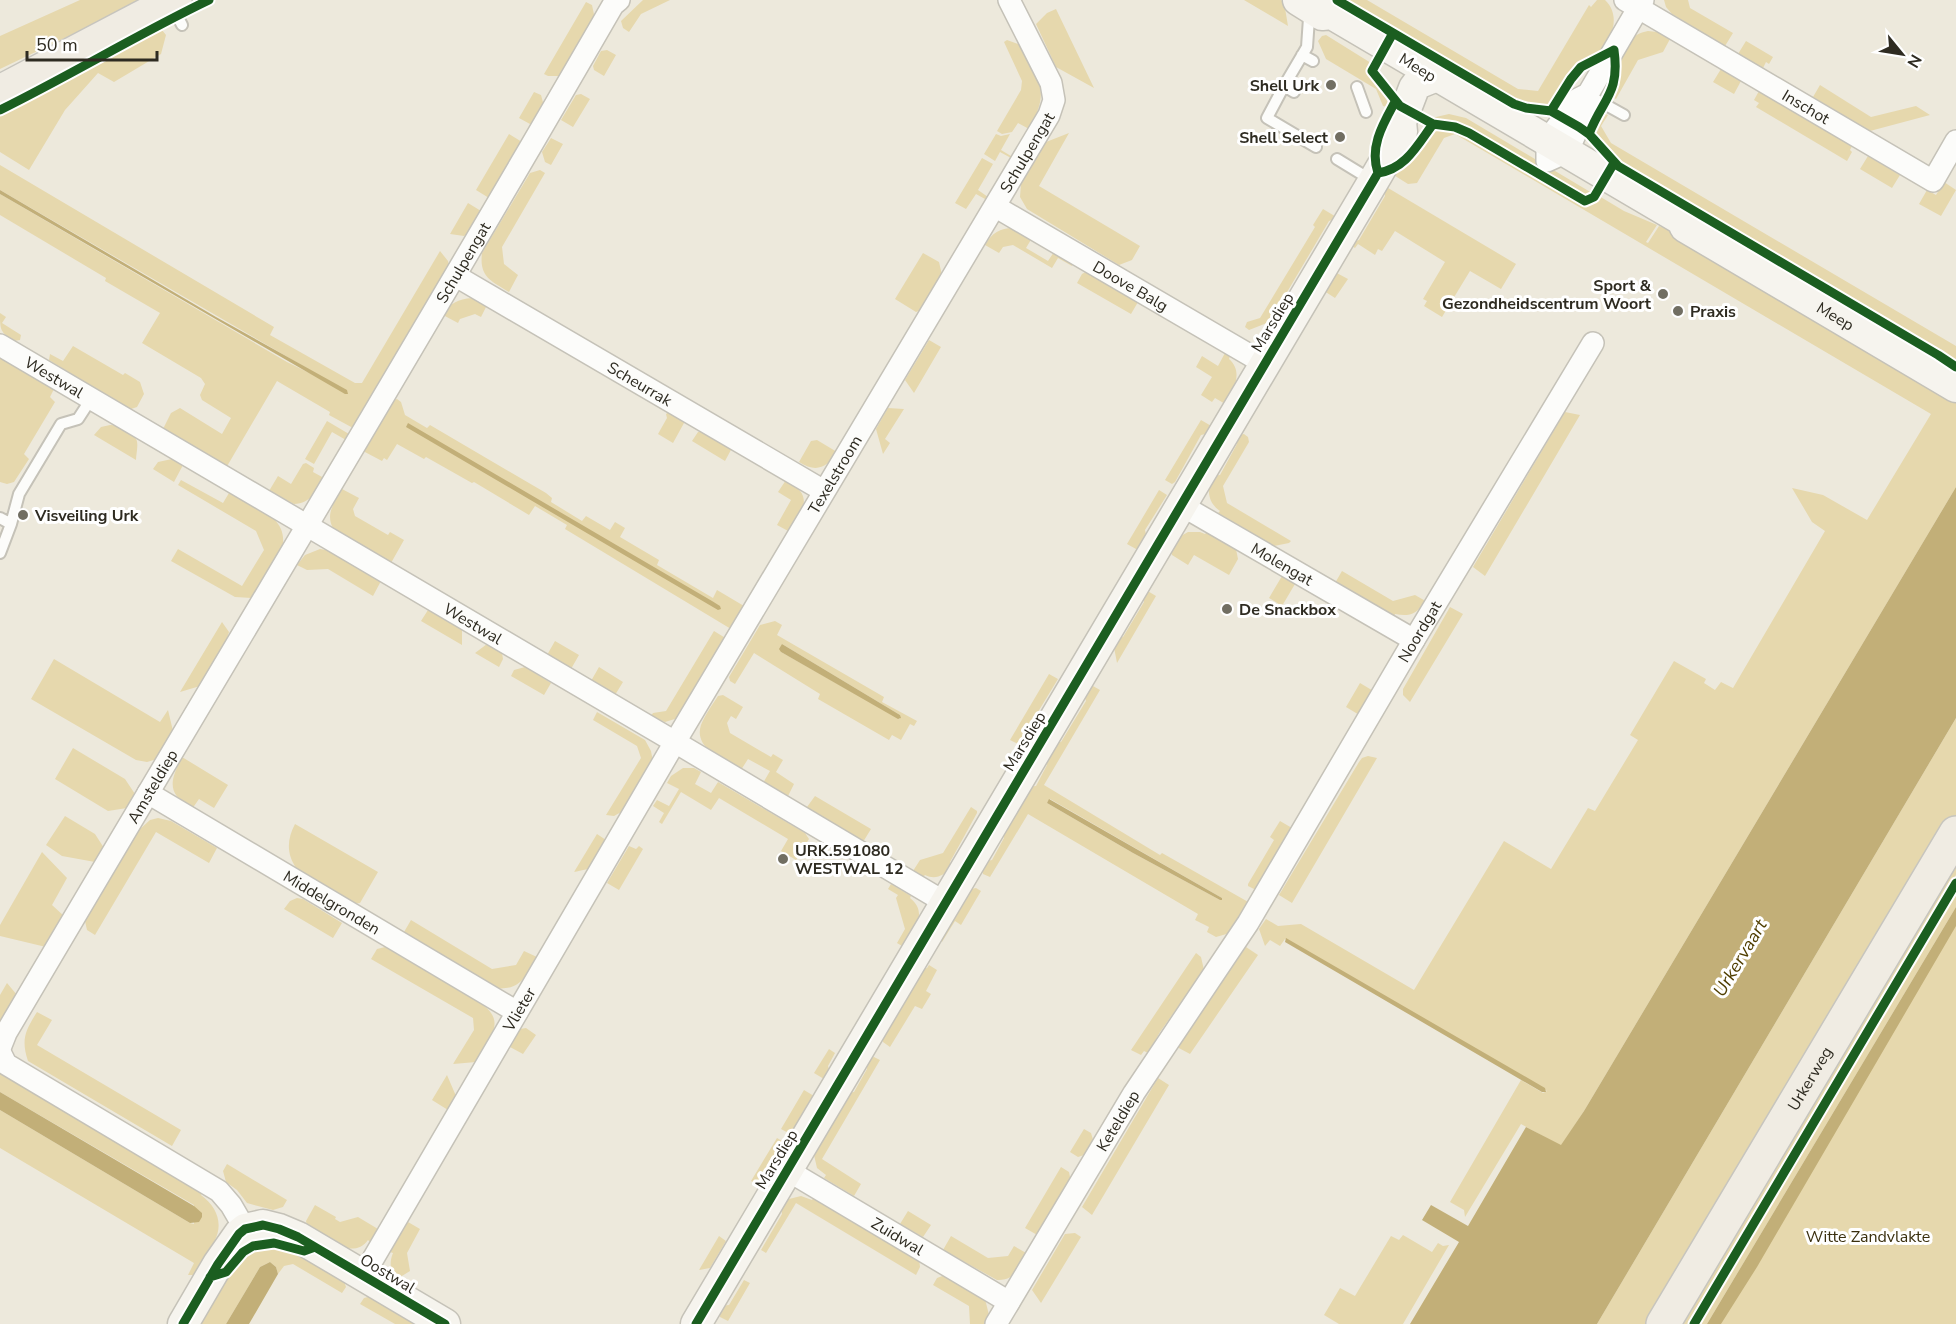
<svg xmlns="http://www.w3.org/2000/svg" width="1956" height="1324" font-family="'Nunito Sans',sans-serif">
  <style>
    .green { fill: #e6d8ad; fill-rule: evenodd }
    .water { fill: #c2af78 }
    .lines { fill: none; stroke-linecap: round; stroke-linejoin: round }
    .lane-casing { stroke: #c5c2b8; stroke-width: 14 }
    .street-casing { stroke: #c5c2b8; stroke-width: 24 }
    .secondary-casing { stroke: #c5c2b8; stroke-width: 33 }
    .primary-casing { stroke: #c7c5be; stroke-width: 36 }
    .lane { stroke: #fcfcfa; stroke-width: 10 }
    .street { stroke: #fcfcfa; stroke-width: 21 }
    .secondary { stroke: #f6f4ee; stroke-width: 30 }
    .primary { stroke: #f0ece3; stroke-width: 33 }
    .cycleway-casing { stroke: #fff; stroke-width: 13 }
    .cycleway { stroke: #1b5e20; stroke-width: 9 }
    .poi-dot { fill: #716e62; stroke: #fff; stroke-width: 2 }
    .labels { text-anchor: middle; stroke-width: 6; stroke-linejoin: round; paint-order: stroke }
    .street-label { font-size: 16px; fill: #2e2b21; stroke: #fff }
    .poi-label { font-size: 16px; font-weight: bold; fill: #2e2b21; stroke: #fff; text-anchor: start }
    .park-label { font-size: 16px; fill: #3a2f0e; stroke: #fff }
    .water-label { font-size: 18px; font-style: italic; fill: #503e00; stroke: #fff }
  </style>
  <rect width="100%" height="100%" fill="#ede9dc"/>
  <!-- green -->
  <path class="green" d="M80,0h64l-144,69v-33z
    M643,0h27l-29,14 -12,18 -6,-4 -2,-7z
    M1244,0h37l3,2 4,24z
    M1345,0h22l151,89 20,2 51,-86 2,2 6,-7h8c16,15 8,39 -7,52 -8,8 -18,12 -25,21 -8,10 -12,28 -25,32 -9,3 -23,-1 -32,-4z
    M1664,0h24l2,8 43,25 -8,13 -53,-32 -6,-7z
    M586,2l6,3 3,14 -33,57h-14l-4,-2z
    M1056,9l38,79 -38,-21 -20,-43 11,-11z
    M162,30l4,5 -5,19 -47,28 -16,-9 -33,37 -36,60 -29,-18v-38l38,-17z
    M1648,31l9,1 13,7 -7,13 -25,8 -22,39 -4,-2c11,-21 2,-60 36,-66z
    M1326,35l45,28c-10,18 20,26 16,44l-4,-1 -7,-17 -50,-30 -8,-18 4,-5z
    M1007,40l14,5c18,36 30,45 8,84l-11,-6 -6,9 -10,2 -5,-3 24,-41 1,-9 -18,-39z
    M1746,41l27,16 -4,7 -3,-2 -3,6 -25,-14z
    M607,50l9,5 -12,21 -10,-6 -1,-4 8,-15z
    M1721,69l20,12 -7,13 -21,-12z
    M1820,85l51,32 45,-11 14,9 -60,16 -57,-34z
    M1759,91l93,55 -2,4 2,2 -5,9 -91,-54 3,-4 -5,-3z
    M534,92l7,3 3,11 -11,17 -3,1 -11,-6z
    M581,94l9,5 -17,28 -12,-7 15,-25z
    M1603,113l5,2 -7,11 10,17 345,203v15l-336,-199c-8,-7 -28,-23 -24,-36 1,-5 5,-10 7,-13z
    M1449,114l17,4 126,75 -2,3 -6,1 -121,-71 -30,-7 3,-2z
    M1439,129l17,2 8,4 118,70 12,-2 5,-7 25,15 33,14 -11,17 2,1 11,-17 18,7 279,165v89l-372,624 -23,35 -40,-22 -56,93 -1,-7 -14,-8 71,-122 22,13 4,-2 -262,-152 -5,7 -10,-6 -5,6 -6,-17 7,-10 12,7 23,-2 113,66 90,-149 47,28 37,-61 7,3 43,-71 -8,-5 44,-74 32,18 -2,4 11,7 6,-8 12,6 92,-157 -13,-9 -20,-34 31,7 44,25 64,-106 -476,-280 -11,4 -27,45 -9,1 -16,-10 1,-3 20,-15 17,-23z
    M1069,133l-30,53 101,60 -8,14 -13,5 -92,-56 -7,-12 1,-13 25,-42z
    M509,134l13,8 -33,56 -13,-8z
    M996,134l5,2 9,-2 -9,16 10,6v2l-11,-6 -5,9 -11,-7z
    M551,138l12,6 -12,21 -6,-3 -3,-10z
    M1868,156l32,19 -8,13 -32,-19z
    M982,158l11,6 -15,26 10,7 -3,2 -9,-5 -10,15 -11,-6z
    M0,165l274,162 -4,8 85,48h7l78,-132 8,10 1,5 -96,162 -24,-13 1,-3 -53,-31 -51,87 -64,-37 9,-18 9,-5 42,26 9,-16 -29,-18 -2,-5 5,-11 -4,-6 -59,-35 18,-30 -55,-32 1,-3 -106,-63v-21l287,168 61,30 -348,-202z
    M540,170l5,3 -43,74 2,17 14,11 -9,17c-18,-11 -30,-15 -27,-39l48,-80z
    M1944,182l12,8 -15,26 -22,-12 8,-14 9,5z
    M1383,185l133,79 -15,25 -31,-18 -28,46 -18,-11 3,-5 -4,-2 22,-37 -50,-31 -13,20 -4,-2 -3,6 -17,-11 -3,4 -3,-2v-4l7,-2 26,-44z
    M468,203l13,8 -14,23 -3,2 -14,-2z
    M1323,209l15,9 -9,3 -46,78 2,11 -5,8 -31,12 -4,-3 2,-5 13,-4 55,-91 -2,-2z
    M1013,228l19,10 -6,10 22,13 6,-9 19,10 -1,4 -14,-8 -6,10 -39,-23 -10,2 -4,6 -14,-8c7,-12 15,-17 28,-17z
    M923,253l16,9 3,13 -21,35 -5,2 -21,-13z
    M1087,271l51,31 -7,12 -54,-31 5,-9z
    M1333,271l15,8 -13,19 -14,-9z
    M472,298l16,5 -7,14 -6,-3 -15,5 -2,4 -15,-8c7,-12 15,-16 29,-17z
    M0,313l6,4 -4,6 19,12 -1,5 -6,1c-14,-9 -14,-11 -14,-28z
    M929,340l12,7 -27,46 -9,-13z
    M73,346l50,29 2,-2 15,9 4,12 -7,13 -6,2 -4,-1 -78,-48 1,-6 13,7z
    M1225,353l5,3 -1,3c15,13 4,31 -2,46l-12,-7 -3,4 -11,-7 11,-18 -16,-10 6,-11 16,10z
    M0,357l54,32 -4,8 5,5 -31,52 5,5 -15,23 -7,2 -7,-2z
    M397,399l4,3 4,13 22,13 3,-3 116,68 6,5 -1,4 31,19 4,-5 24,14 5,-8 10,6 -5,9 39,23 -2,5 56,33 4,-8 27,16 -13,23 -166,-100 2,-4 -32,-19 -6,9 -55,-33 -2,1 -46,-26 -2,2 -27,-15 -10,16 -3,-2 -2,3 -19,-10 29,-50z
    M888,408l16,1 -19,30 5,4 -7,11 -7,-25z
    M670,411l14,8v4l-11,20 -15,-9 9,-16 -1,-4z
    M1565,412l15,3 -95,161 -12,-9z
    M1201,420l12,7 -3,6 -9,2 -26,47 -3,2 -7,-4z
    M327,421l22,13 -3,6 -14,-8 -18,32 -9,-5z
    M110,425c7,0 23,7 26,14 3,5 0,15 0,21l-42,-25 7,-8z
    M703,431l29,17 -7,13 -33,-20 6,-9z
    M1244,434l4,3 1,5 -26,44 4,17 64,38 -2,2 -15,3 -56,-33 2,-2c-13,-9 -12,-20 -10,-35l10,-1 17,-31 -2,-8z
    M817,440l20,12c-10,16 -21,21 -38,10l12,-21z
    M172,459l11,6 -9,17 -21,-13 5,-7z
    M306,463l8,5 -1,4 11,6c-8,14 -13,25 -30,26l-25,-13 9,-15 13,8 12,-20z
    M181,480l42,23 6,-10 44,25c8,8 11,15 10,27l-31,53 -17,-1 -64,-36 7,-12 64,37 22,-36 -8,-19 -78,-46z
    M786,480c29,16 17,30 4,52l-13,-7 14,-25 -13,-8z
    M342,489l17,9 -6,11 2,7 33,19 2,-3 14,8 -13,23 -58,-35c-8,-15 2,-26 9,-39z
    M1159,490l8,5 -22,35 2,9 -4,8 -7,2 -9,-5z
    M1188,532h12l5,2 2,-2 29,17 2,10 -9,16 -35,-20 -6,10 -16,-10 -3,-10 3,-4z
    M320,549l6,1 55,31 -8,15 -45,-27 -21,1 -10,-5 8,-10z
    M1342,571l51,30 22,-6 14,8 -5,7 -4,-2c-7,8 -15,8 -25,6l-1,3 -59,-34z
    M1282,576l13,8 -13,22 -13,-8z
    M1146,590l10,6 -39,67 -4,-21 1,-3 9,-2 21,-35 -3,-9z
    M1450,607l13,7 -53,88 -7,-7v-6z
    M428,610l34,20v15l-41,-24z
    M775,621l7,4 -5,10 107,62 -2,5 35,19 -3,5 -4,-2 -9,16 -9,-5 -3,5 -71,-41 2,-5 -66,-41 -19,31 -5,-3 -1,-4 31,-52zM782,644l118,71v4l-119,-67z
    M222,622l7,10 -3,9 -26,45 -20,6z
    M714,631l13,8 -49,79 -13,4 -14,-6 2,-3 13,-2z
    M555,641l24,14 -8,14 -24,-14z
    M487,644l15,9 1,6 -4,8 -24,-14z
    M54,659l106,63 8,-12 5,21 -16,28 -10,3 -11,-2 -105,-61z
    M525,667l26,16 -7,12 -33,-19 3,-6z
    M599,667l24,15 -8,13 -24,-14z
    M1049,674l9,5 -31,51 2,9 -2,3 -9,2 -8,-4z
    M1360,683l15,9 -14,24 -15,-9z
    M1093,686l7,4 -56,95 116,70 2,-2 88,50 -20,30 -14,4 -9,-5 2,-5 -14,-7 3,-6 -170,-100 -38,63 -7,-3 -2,-9 1,-3 10,-2 12,-22 -4,-8 26,-43 10,-1 11,-21 -2,-10 7,-12 9,-1 25,-41 -3,-10 1,-2zM1050,799l172,99v2h-2l-87,-47 -86,-50z
    M723,695l20,12 -7,12 -5,-3 -4,7 3,10 41,24 2,-3 10,6 -7,12 18,12 -6,12 -3,1 -22,-14 7,-12 -22,-12 -7,11c-16,-10 -48,-21 -40,-45 4,-10 11,-20 17,-29z
    M597,712l48,28 6,11 2,11 -30,49 -9,5 -8,-1 35,-57 -4,-12 -44,-26z
    M1956,718v97l-303,509h-56z
    M73,748l52,31 10,15 -8,14 -19,3 -53,-32z
    M1368,756l9,2 -85,145 -13,-8 80,-133 3,-4z
    M182,757l46,28 -14,23 -15,-9 -7,10c-26,-16 -22,-28 -10,-52z
    M683,768h11l7,4 -6,12 16,9 7,-11 87,51 4,6 -13,21 -15,-9 7,-12 -69,-41 -8,12 -30,-18 -19,32 -3,-2 5,-9 -11,-7 4,-6 12,6 10,-17 -12,-6 4,-7z
    M815,796l56,33 -8,13 -55,-32 -1,-3z
    M971,807l6,4v2l-27,49 1,5c-7,9 -16,13 -26,8l-2,2 -10,-6 7,-11 23,-7z
    M65,816l30,18 9,14 -9,14 -33,-6 -16,-11z
    M158,818l13,3 46,27 -8,15 -53,-31 -61,103 -8,-5 -2,-9 54,-91 11,-10z
    M1280,821l12,7 -36,62 -8,-4v-2l26,-44 -4,-3z
    M295,824l83,48 -18,31 -6,1c-10,-6 -53,-29 -57,-35 -11,-15 -10,-30 -2,-45z
    M597,834l9,6 -18,29 -14,3z
    M629,846l7,3 3,-3 4,3 -24,41 -12,-7z
    M42,852l25,26 -15,27 12,11 -18,31 -46,-11v-11z
    M1956,852v23l-267,449h-15z
    M891,884l20,12 -1,2c17,13 6,29 -1,46l-7,2 -5,-3 8,-14 -9,-31 2,-3 -10,-6z
    M976,888l5,3 -20,34 -6,-4 -13,21 -2,-8 26,-44z
    M1956,893v14l-249,417h-8z
    M297,898l6,1 39,24 -9,15 -49,-29 6,-8z
    M1956,913v411h-243z
    M411,920l81,49 24,-4 8,-14 13,6c-12,20 -16,34 -43,31l-90,-56z
    M385,947l98,58c24,17 5,37 -7,57l-23,2 21,-34 -1,-12 -102,-59 6,-10z
    M1246,947l12,8 -68,99 -13,-7z
    M1196,953l5,4 3,13 -44,62 -12,21 -4,-2 -3,4 -10,-5z
    M929,965l8,5 -11,21 5,3 -9,15 -7,-3 -25,41 -7,-5 -1,-9 37,-63 8,-2z
    M7,983l10,12 -17,29v-29z
    M37,1012l15,8 -15,25 144,85 -9,16 -144,-85c-7,-21 -3,-30 9,-49z
    M526,1028l10,7 -13,19 -13,-7 10,-18z
    M829,1049l6,4 -7,13 3,10 -7,3 -10,-6z
    M874,1057l6,3 -58,99 39,25 -7,12 -30,-18 2,-3 -9,-7 -3,-13 32,-62 8,-1 13,-23 -2,-8 1,-2z
    M0,1071l202,121 -1,3c16,12 23,29 13,47l3,2 -18,31h-11l6,-12 -194,-115v-38l190,113 4,1v-19l-194,-113z
    M447,1075l9,21 -8,14 -16,-10z
    M1158,1078l11,7 -77,130 -10,-8z
    M804,1090l10,6 -22,39 -11,-6z
    M1084,1129l7,4 3,10 -7,11 -9,3 -8,-5z
    M777,1138l10,6 -24,44 -12,-7z
    M227,1164l60,36 -4,7 -10,3 -26,-7 -10,-13 -11,-8 -3,-11z
    M1061,1167l8,5 2,10 -32,54 -14,-8z
    M801,1196l11,4 2,-3 105,62 1,8 -4,8 -120,-72 -30,50 -5,-3 21,-36 -1,-6 8,-9z
    M315,1205l21,12 -1,2 5,3 18,-5 20,12 -8,13 -2,-2c-15,21 -43,-2 -60,-10l-2,-9z
    M908,1211l23,14 -8,12 -23,-13z
    M408,1222l12,7 -13,24 3,18 -13,8c-7,-8 -8,-16 -4,-26l-3,-1z
    M1075,1233l6,4 -40,66 -9,-13 33,-56z
    M1403,1235l29,17 6,-9 5,3 6,-1 -46,79h-64l-15,-9 16,-27 15,8 36,-60 8,4z
    M719,1236l7,5 -16,27 -11,2z
    M951,1236l37,22 20,-2 6,-10 14,8c-8,12 -13,27 -31,26l-54,-30z
    M271,1245l27,7 44,23 4,12 -4,6 -49,-29 -9,2 -6,8 -2,-7 -6,-5 -10,5 -34,57h-31c13,-21 38,-69 62,-77 4,-1 10,-1 14,-2z
    M945,1275l40,24 4,16 -2,9h-17l-1,-18 -36,-21 4,-7z
    M744,1280l6,3 -22,38 -8,-4 -2,-8 2,-3 9,-1z
    M376,1295l45,29h-26l-35,-20 4,-6z"/>
  <!-- water -->
  <path class="water" d="M0,190l216,127 131,73 1,4h-3l-345,-200z
    M408,423l304,178 8,5 1,3 -3,1 -312,-183z
    M1956,487v231l-359,606h-187l49,-82 -37,-22 9,-15 37,21 58,-99 35,18 23,-34z
    M782,644l118,71 1,3 -3,1 -117,-67 -2,-3z
    M1049,799l173,99v2h-2l-87,-47 -86,-50z
    M1956,907v19l-199,341 -36,57h-14z
    M1286,938l259,150 1,4h-4l-257,-150z
    M0,1092l194,114 8,7v4l-3,5 -9,1 -190,-113z
    M270,1262l6,5 2,7 -29,50h-23l34,-57z"/>
  <g class="lines">
    <defs>
      <path id="lane" d="M172,6l10,19
        M1302,55l11,6
        M1284,86l-17,32 49,29
        M1357,87l9,25
        M1294,92l-10,-6 23,-39 2,-29 3,-5
        M1588,95l36,20
        M1337,159l36,22
        M0,518l11,6
        M0,553l11,-29 8,-30 42,-70 17,-5 13,-20"/>
      <g id="street">
        <path id="s1" d="M1625,0l308,181 23,-40"/>
        <path d="M1588,94l1,11 -22,47 -20,9v-21l31,-41 10,-5 55,-94"/>
        <path id="s2" d="M996,207l269,157"/>
        <path id="s3" d="M456,276l368,215"/>
        <path id="s4" d="M0,345l675,397 271,161"/>
        <path id="s5" d="M1181,505l233,135"/>
        <path id="s6" d="M148,793l369,219"/>
        <path id="s7" d="M0,1048l6,-15c202,-343 408,-683 607,-1028l6,-5"/>
        <path d="M0,1052l6,12 213,127 12,14 14,24"/>
        <path id="s8" d="M787,1170l222,132"/>
        <path id="s9" d="M363,1276l312,-534 374,-627 5,-15 -3,-17 -42,-83"/>
        <path id="s10" d="M996,1324l138,-231 114,-170 166,-283 179,-297"/>
      </g>
      <g id="secondary">
        <path id="s11" d="M1298,0l24,15 10,-1 350,206 3,7 271,160"/>
        <path d="M183,1324l35,-60 21,-30 6,-5 18,-4 16,4 19,8 147,87"/>
        <path d="M696,1324l681,-1149 25,-43 -1,-10 13,-34 3,-4 20,-8"/>
      </g>
      <g id="primary">
        <path d="M0,92l175,-92"/>
        <path id="s12" d="M1663,1324l293,-491"/>
      </g>
    </defs>
    <!-- lane casing -->
    <use href="#lane" class="lane-casing"/>
    <!-- street casing -->
    <use href="#street" class="street-casing"/>
    <!-- secondary casing -->
    <use href="#secondary" class="secondary-casing"/>
    <!-- primary casing -->
    <use href="#primary" class="primary-casing"/>
    <!-- lane -->
    <use href="#lane" class="lane"/>
    <!-- street -->
    <use href="#street" class="street"/>
    <!-- secondary -->
    <use href="#secondary" class="secondary"/>
    <!-- primary -->
    <use href="#primary" class="primary"/>
    <defs>
      <path id="cycleway" d="M1337,0l177,104 12,4 25,3 28,16 10,7 29,32 320,189 18,12
        M1393,33l-21,38 28,35 33,18 22,3 14,6 116,68 9,-4 20,-34
        M1395,102c-12,22 -26,45 -17,71 28,-4 40,-29 55,-49
        M0,110c71,-35 138,-76 209,-110
        M1551,111l20,-32 10,-12 33,-17
        M1589,134c14,-36 31,-40 25,-84
        M210,1277l16,-5 17,-20 10,-6 21,-3 30,8 11,-4
        M183,1324l35,-60 21,-30 6,-5 18,-4 16,4 19,8 147,87
        M696,1324l682,-1151
        M1694,1324l262,-441"/>
    </defs>
    <!-- cycleway casing -->
    <use href="#cycleway" class="cycleway-casing"/>
    <!-- cycleway -->
    <use href="#cycleway" class="cycleway"/>
  </g>
  <!-- markers -->
  <g class="poi-dot">
    <circle cx="1331" cy="85" r="6"/>
    <circle cx="1340" cy="137" r="6"/>
    <circle cx="1663" cy="294" r="6"/>
    <circle cx="1678" cy="311" r="6"/>
    <circle cx="23" cy="515" r="6"/>
    <circle cx="1227" cy="609" r="6"/>
    <circle cx="783" cy="859" r="6"/>
  </g>
  <g class="labels">
    <!-- street labels -->
    <g class="street-label">
      <text transform="translate(1418 67) rotate(31)" y="6">Meep</text>
      <text dy="6" stroke="none"><textPath href="#s1" startOffset="210">Inschot</textPath></text>
      <text dy="6" stroke="none"><textPath href="#s9" startOffset="1305">Schulpengat</textPath></text>
      <text dy="6" stroke="none"><textPath href="#s7" startOffset="912">Schulpengat</textPath></text>
      <text dy="6" stroke="none"><textPath href="#s2" startOffset="156">Doove Balg</textPath></text>
      <text dy="6" stroke="none"><textPath href="#s11" startOffset="627">Meep</textPath></text>
      <text transform="translate(1272 322) rotate(-59)" y="6">Marsdiep</text>
      <text dy="6" stroke="none"><textPath href="#s4" startOffset="63">Westwal</textPath></text>
      <text dy="6" stroke="none"><textPath href="#s3" startOffset="213">Scheurrak</textPath></text>
      <text dy="6" stroke="none"><textPath href="#s9" startOffset="930">Texelstroom</textPath></text>
      <text dy="6" stroke="none"><textPath href="#s5" startOffset="117">Molengat</textPath></text>
      <text dy="6" stroke="none"><textPath href="#s4" startOffset="549">Westwal</textPath></text>
      <text dy="6" stroke="none"><textPath href="#s10" startOffset="812">Noordgat</textPath></text>
      <text transform="translate(1024 741) rotate(-59)" y="6">Marsdiep</text>
      <text dy="6" stroke="none"><textPath href="#s7" startOffset="303">Amsteldiep</textPath></text>
      <text dy="6" stroke="none"><textPath href="#s6" startOffset="214">Middelgronden</textPath></text>
      <text dy="6" stroke="none"><textPath href="#s9" startOffset="309">Vlieter</textPath></text>
      <text dy="6" stroke="none"><textPath href="#s12" startOffset="286">Urkerweg</textPath></text>
      <text dy="6" stroke="none"><textPath href="#s10" startOffset="237">Keteldiep</textPath></text>
      <text transform="translate(776 1159) rotate(-59)" y="6">Marsdiep</text>
      <text dy="6" stroke="none"><textPath href="#s8" startOffset="129">Zuidwal</textPath></text>
      <text transform="translate(388 1273) rotate(31)" y="6">Oostwal</text>
    </g>
    <!-- poi labels -->
    <g class="poi-label">
      <text x="1319" y="91" text-anchor="end">Shell Urk</text>
      <text x="1328" y="143" text-anchor="end">Shell Select</text>
      <text x="1651" y="291" text-anchor="end">Sport &amp;<tspan x="1651" dy="18">Gezondheidscentrum Woort</tspan></text>
      <text x="1690" y="317">Praxis</text>
      <text x="35" y="521">Visveiling Urk</text>
      <text x="1239" y="615">De Snackbox</text>
      <text x="795" y="856">URK.591080<tspan x="795" dy="18">WESTWAL 12</tspan></text>
    </g>
    <!-- park labels -->
    <g class="park-label">
      <text x="1868" y="1242">Witte Zandvlakte</text>
    </g>
    <!-- water labels -->
    <g class="water-label">
      <text transform="translate(1740 958) rotate(-59)" y="6">Urkervaart</text>
    </g>
  </g>
  <!-- north arrow -->
  <g transform="translate(1902 54) rotate(120)" stroke="#ffffff" stroke-width="4.5" paint-order="stroke">
  <path d="M0-4.5L10 22L0 15L-10 22Z" fill="#2e2b21"/>
  <text y="-9" font-size="16" font-weight="bold" text-anchor="middle" fill="#2e2b21">N</text>
  </g>
  <!-- scale -->
  <path d="M27 51v9h130v-9" fill="none" stroke="#2e2b21" stroke-width="3"/>
  <text x="36" y="51" font-size="18" fill="#2e2b21" stroke="#ffffff" stroke-width="4.5" paint-order="stroke">50 m</text>
</svg>
